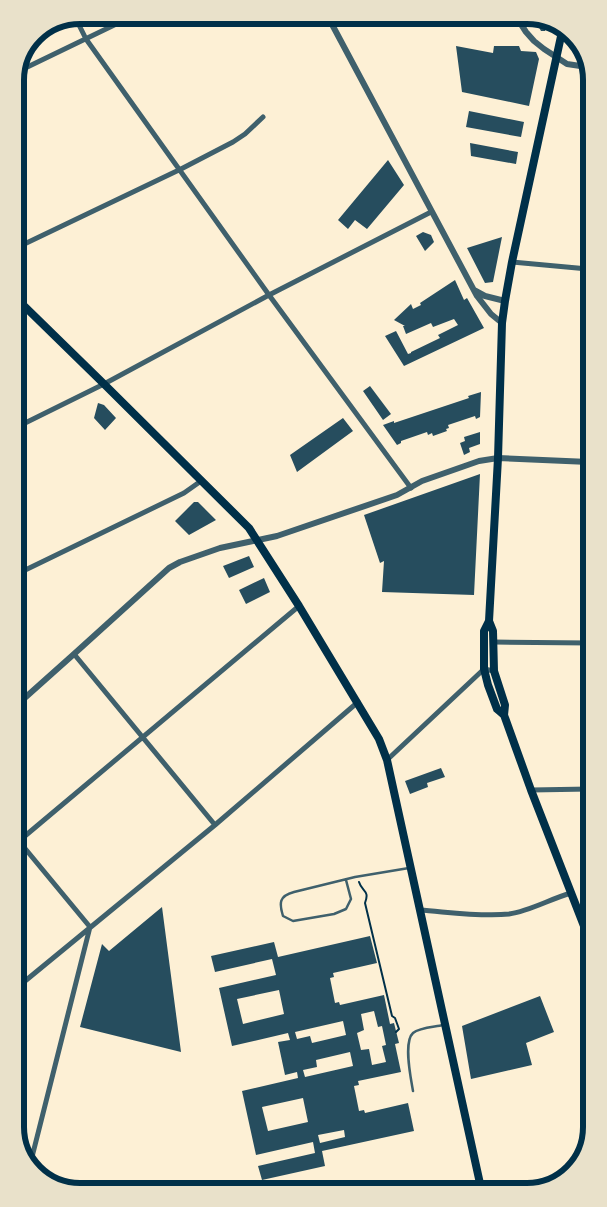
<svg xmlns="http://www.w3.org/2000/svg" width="607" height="1207" font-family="Overpass,sans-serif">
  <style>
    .building { fill: #264d5e; fill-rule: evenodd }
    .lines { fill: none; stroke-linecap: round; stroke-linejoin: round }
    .path { stroke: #003049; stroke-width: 2 }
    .service { stroke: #3f606c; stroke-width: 2.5 }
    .minor { stroke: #3f606c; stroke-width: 5 }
    .tertiary { stroke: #3f606c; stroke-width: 6 }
    .secondary { stroke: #003049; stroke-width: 8 }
    .rim { fill: none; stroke: #003049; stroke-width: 6 }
  </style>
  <rect width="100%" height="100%" fill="#fdf0d5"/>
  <!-- building -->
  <path class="building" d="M532,15l15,6 -2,10h-4z
    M456,46l37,7 1,-7h25l2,5 15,1 3,7 -10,47 -67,-14z
    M469,111l55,11 -3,15 -55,-10z
    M470,143l48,9 -2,12 -45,-8z
    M388,160l16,25 -37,44 -12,-9 -7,9 -10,-9z
    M423,232l8,3 3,7 -9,9 -9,-15z
    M502,237l-9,45 -8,1 -18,-35z
    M455,280l9,20 3,-2 17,30 -80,38 -19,-30 11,-5 12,23 3,-1v-1l29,-14 -2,-3 20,-10 -4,-6 -21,8 -2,-4 -25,11 -3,-8h2l-11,-6 17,-16 2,5 8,-4 -1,-2z
    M370,386l21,28 -8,6 -20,-29z
    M481,392l-1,25 -4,2 -1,-3 -27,9 1,3 -3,1 1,2 -14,5 -1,-3 -4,2 -1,-3 -26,9v2l-4,2 -14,-20 11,-4v2l75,-25 -1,-2z
    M98,403l6,2 12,13 -11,12 -11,-12z
    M343,418l10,13 -56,41 -7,-17z
    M480,432v12l-11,4 1,4 -6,3 -4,-12 5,-2 -1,-4z
    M480,474l-6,121 -92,-3 2,-31 -4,2 -16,-48z
    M194,502h4l18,18 -27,15 -14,-14z
    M249,556l5,11 -25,11 -6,-12z
    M264,578l6,14 -24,12 -7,-14z
    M441,768l4,9 -18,6 1,4 -18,7 -5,-13z
    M162,907l19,145 -101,-25 22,-83 7,7z
    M370,936l7,27 -44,10 1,4 -4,1 5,25 4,-1 1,3 44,-10 6,29 4,-1 5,20 -4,1 6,28 -43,9 1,4 -5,1 5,25 5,-1 1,3 43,-10 6,28 -92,20 3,15 -63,14 -4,-14 57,-13 -2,-11 -57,13 -14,-64 56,-13 -1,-6 -12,3 -7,-33 12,-2 -2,-7 -56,13 -13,-58 57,-13 -4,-16 -57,13 -4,-16 63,-14 4,15zM279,990l5,24 -41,10 -6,-25zM374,1011l4,16 4,-1 4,19 -4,1 4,16 -14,3 -3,-16 -8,1 -4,-17 7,-3 -3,-16zM343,1021l3,14 -34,8 -2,-7 -13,3 -2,-7zM350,1052l3,14 -48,11 -2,-7 14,-3 -1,-7zM303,1098l5,24 -40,9 -6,-24zM344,1130l1,7 -25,6 -2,-8z
    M540,996l14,36 -28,11 6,22 -61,14 -9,-53z"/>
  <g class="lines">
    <!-- path -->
    <path class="path" d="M359,882c3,10 11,8 6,21l27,113 3,2 4,11 -3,3"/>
    <!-- service -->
    <path class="service" d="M346,880l5,19 -5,10 -12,5 -41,7 -10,-5c-4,-13 -4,-20 11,-24l61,-15 54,-9
      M413,1091c-2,-12 -10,-49 0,-58 7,-6 22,-6 30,-8"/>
    <!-- minor -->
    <path class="minor" d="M75,17l11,22 183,256 142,193
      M17,72l118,-57
      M16,248l165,-79 52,-27 12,-8 18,-17
      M512,262l76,7
      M17,427l87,-43 165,-89 162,-83
      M17,574l167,-81 17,-12
      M494,642l96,1
      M74,654l141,171
      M387,760l97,-91 10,2
      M531,790l59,-1
      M18,840l72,87 -60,238
      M19,841l280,-235
      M420,910c28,2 61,7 89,4 21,-3 41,-15 62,-21
      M582,920l5,-1h4
      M19,986l196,-161 143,-123"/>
    <!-- tertiary -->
    <path class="tertiary" d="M327,15l150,281 14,18 11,9
      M515,15l11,17 8,9 10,8 23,15 20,3
      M474,290l11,6 20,5
      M18,704l56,-50 95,-86 11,-6 40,-14 57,-12 120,-41 25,-14 57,-20 19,-3 91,4"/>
    <!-- secondary -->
    <path class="secondary" d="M16,298l88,86 145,144 50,78 80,133 8,21 94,428
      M489,621l4,10 1,40 11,34 -1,10 27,75 60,154
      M504,715l-7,-6 -9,-24 -4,-16v-38l5,-10 9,-163 4,-135 3,-22 7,-39 51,-235"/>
  </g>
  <!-- crop -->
  <path d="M0 0H607V1207H0ZM80 24H527A56 56 0 0 1 583 80V1127A56 56 0 0 1 527 1183H80A56 56 0 0 1 24 1127V80A56 56 0 0 1 80 24Z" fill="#e9e1ca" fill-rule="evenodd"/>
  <path class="rim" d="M80 24H527A56 56 0 0 1 583 80V1127A56 56 0 0 1 527 1183H80A56 56 0 0 1 24 1127V80A56 56 0 0 1 80 24Z"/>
</svg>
